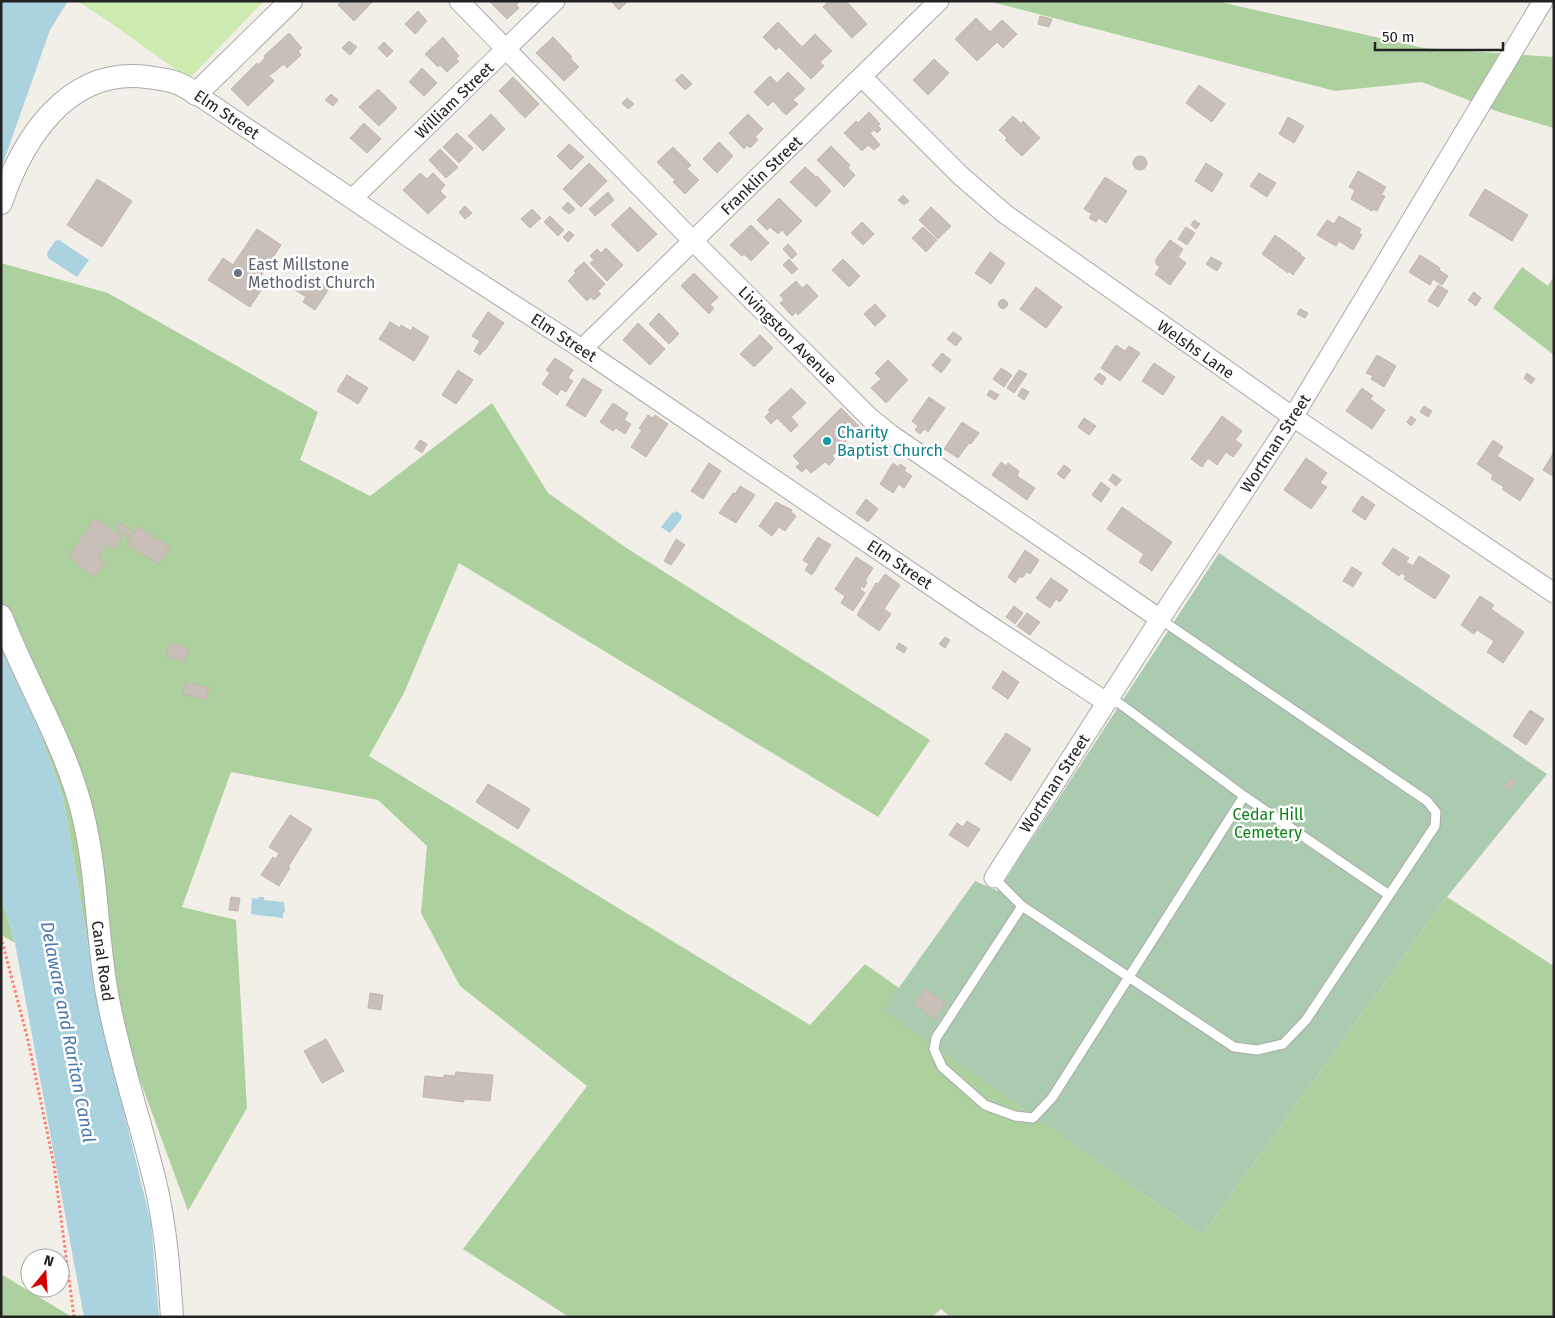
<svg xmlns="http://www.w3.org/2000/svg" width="1555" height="1318" font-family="'Fira Sans',sans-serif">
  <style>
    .grass { fill: #cdebb0 }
    .forest { fill: #add19e }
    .cemetery { fill: #aacbaf }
    .water { fill: #aad3df }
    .building { fill: #c7bfb8; stroke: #c4b6ab }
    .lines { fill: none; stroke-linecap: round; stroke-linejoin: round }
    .service-casing { stroke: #a9a9a9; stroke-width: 11 }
    .minor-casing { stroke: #a9a9a9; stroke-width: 21 }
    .tertiary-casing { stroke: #a9a9a9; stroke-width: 24 }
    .path { stroke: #fa8072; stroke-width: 3; stroke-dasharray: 2.5 2.5; stroke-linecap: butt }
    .service { stroke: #fff; stroke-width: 9 }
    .minor { stroke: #fff; stroke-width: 19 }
    .tertiary { stroke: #fff; stroke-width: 22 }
    .worship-dot { fill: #6b7280; stroke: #fff; stroke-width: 2 }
    .culture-dot { fill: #0f9aa8; stroke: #fff; stroke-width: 2 }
    .labels { text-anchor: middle; stroke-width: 5; stroke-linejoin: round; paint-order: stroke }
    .street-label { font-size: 16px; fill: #222; stroke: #fff }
    .worship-label { font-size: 16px; fill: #5b616d; stroke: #fff; text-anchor: start }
    .culture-label { font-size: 16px; fill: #0d838f; stroke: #fff; text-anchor: start }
    .park-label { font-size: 16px; fill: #0c8416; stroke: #fff }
    .water-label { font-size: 18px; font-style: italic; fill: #4a7aab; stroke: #fff }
  </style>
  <rect width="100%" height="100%" fill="#f2efe9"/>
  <!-- grass -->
  <path class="grass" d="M77,1h187l-75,78 -81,-58z"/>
  <!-- forest -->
  <path class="forest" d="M988,1h228l208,47 130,9v71l-55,-16 -77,-30 -87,9z
    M1,263l107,30 210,119 -18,48 70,36 122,-93 56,90 80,56 302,191 -52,77 -419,-254 -55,130 -35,63 441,269 55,-61 34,24 -15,22 318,225 245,-338 107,69v351h-604l-9,-8 -9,8h-363l-106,-68 124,-163 -127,-100 -39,-73 6,-67 -49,-46 -147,-28 -49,135 54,13 11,188 -59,103 -63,-172 -26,-29 -36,-213 -25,-70 -37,-77z
    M1522,267l26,19 6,-10v79l-61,-47z
    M1,896l14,47 -14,-8z
    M1,1274l71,43h-71z"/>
  <!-- cemetery -->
  <path class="cemetery" d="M1219,553l328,221 -100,123 -245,338 -319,-225 92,-129 23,10z"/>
  <!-- water -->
  <path class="water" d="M1,1h67l-18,29 -49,139z
    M59,240l30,20 -12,17 -29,-19 -1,-5 8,-12z
    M676,511l6,4 -1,2 1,1 -12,15 -9,-6 12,-15 2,1z
    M1,650l37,77 25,70 36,213 52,213 8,94h-75l-69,-374 -14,-47z
    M259,897h5v3l20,2 1,11 -2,-1v6l-32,-4 1,-16 6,1z"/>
  <!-- building -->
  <path class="building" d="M341,1h32l-19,20 -16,-16z
    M489,1h31l-4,4 3,3 -12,11z
    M611,1h17l-9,9z
    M829,1h17l21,23 -15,14 -29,-31z
    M418,11l9,10 -12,13 -10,-10z
    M1040,16l12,3 -3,8 -11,-3z
    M976,18l14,14 12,-12 15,14 -14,14 -6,-6 -20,19 -22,-22z
    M778,22l24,25 13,-13 17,17 -12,11 4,4 -13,13 -32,-32 -3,3 -13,-13z
    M289,33l13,15 -4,3 3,4 -14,13 -3,-4 -14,11 -11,-11 6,-6 -1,-2z
    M443,37l16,19 -3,3 3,2 -12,11 -7,-7 -2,2 -13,-13z
    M553,37l19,20 -2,1 9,9 -15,14 -28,-28z
    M349,41l8,6 -7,8 -8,-7z
    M384,42l9,9 -6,6 -9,-9z
    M934,59l15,14 -21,22 -15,-15z
    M257,63l17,18 -26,25 -17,-17z
    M422,68l15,15 -13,13 -15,-14z
    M788,72l17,17 -12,11 5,4 -12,11 -13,-14 -5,5 -14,-14 16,-16 7,7z
    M682,74l10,10 -7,6 -10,-10z
    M513,77l26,27 -14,14 -26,-27z
    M1199,85l26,19 -13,18 -26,-19z
    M378,89l19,19 -18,18 -20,-19z
    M331,94l7,6 -5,6 -8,-6z
    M627,98l7,6 -6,5 -6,-6z
    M869,112l11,12 -2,2 3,3 -4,4 -3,-3 -4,3 10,12 -6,5 -6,-5 -6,6 -18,-18 12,-12 2,2z
    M491,114l14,15 -22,22 -15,-15z
    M748,114l15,15 -8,8 3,3 -8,8 -3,-3 -3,4 -15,-16z
    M1013,116l8,8 2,-3 17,17 -18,18 -17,-16 2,-2 -8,-8z
    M1288,117l16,9 -10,17 -15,-9z
    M364,123l17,16 -14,14 -17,-15z
    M457,133l16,15 -14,15 -16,-16z
    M719,142l14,14 -16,17 -14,-14z
    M569,144l15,13 -13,13 -14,-14z
    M831,146l19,19 -2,3 7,7 -11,12 -27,-27z
    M673,147l18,18 -4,4 12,11 -14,14 -12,-12 2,-2 -18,-18z
    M440,149l18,18 -12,11 -17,-18z
    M1133 163a7 7 0 1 1 14 0a7 7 0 1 1-14 0Z
    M589,163l18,18 -26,26 -18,-18z
    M1206,163l17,11 -11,18 -17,-11z
    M805,167l11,10 1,-1 14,15 -15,16 -26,-25z
    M1358,171l28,16 -5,8 4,1 -8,15 -4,-2 -1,2 -21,-12 4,-9 -6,-3z
    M420,173l7,6 6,-6 12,12 -5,6 6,6 -18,17 -25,-24z
    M1259,173l17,10 -9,14 -17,-11z
    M1105,177l22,14 -21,32 -7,-5 -3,4 -7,-4 3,-4 -8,-5z
    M97,179l35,22 -30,46 -35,-22z
    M1485,189l43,26 -16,26 -43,-26z
    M608,192l6,8 -19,16 -6,-7z
    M903,195l6,6 -5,4 -6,-5z
    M779,198l23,23 -15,15 -5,-6 -4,4 -8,-7 -3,3 -10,-10z
    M568,202l7,7 -6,5 -7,-6z
    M465,206l7,7 -7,6 -6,-7z
    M630,207l27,27 -19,18 -27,-27z
    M931,207l20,19 -13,13 -19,-19z
    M532,209l9,9 -11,10 -9,-9z
    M550,216l14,14 -6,6 -14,-14z
    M1339,216l22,13 -2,4 3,2 -9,15 -14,-9 -3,5 -19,-11 10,-15 7,4z
    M1194,220l6,4 -4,5 -5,-4z
    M862,222l12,12 -11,11 -12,-12z
    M751,225l18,18 -18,18 -7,-7 -2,2 -12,-11z
    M923,227l14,13 -11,12 -14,-14z
    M1186,227l9,6 -8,12 -9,-6z
    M257,229l24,16 -24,37 7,4 -14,21 -42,-27 15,-22 10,7z
    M569,231l5,4 -6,7 -5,-5z
    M1275,235l26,19 -1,1 5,3 -12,17 -4,-4 -1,2 -26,-19z
    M1170,240l13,9 -5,8 8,6 -16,22 -15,-11 5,-7 -4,-3v-5z
    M788,244l9,10 -5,5 -9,-10z
    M606,248l17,17 -16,16 -17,-18 4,-3 -4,-4 7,-7 4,4z
    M990,252l15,11 -14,21 -16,-11z
    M1420,255l20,13 -1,2 9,6 -6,9 -9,-6 -3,6 -21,-13z
    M1211,257l11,6 -5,8 -11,-7z
    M789,259l9,10 -6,5 -9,-9z
    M843,259l17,17 -11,11 -17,-17z
    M584,262l21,22 -7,7 3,3 -7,6 -3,-3 -4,4 -19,-20 8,-8 -2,-2z
    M694,273l24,24 -8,8 4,3 -5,6 -28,-28z
    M304,277l10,7 2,-3 13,8 -14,21 -12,-8 3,-5 -11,-7z
    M796,281l6,7 5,-4 11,12 -20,19 -2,-3 -4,4 -12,-13 4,-3 -4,-5z
    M1438,285l10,6 -10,16 -10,-6z
    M1036,287l26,20 -16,21 -26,-19z
    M1474,292l7,6 -5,8 -8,-6z
    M998.5 304a4.5 4.5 0 1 1 9 0a4.5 4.5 0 1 1-9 0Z
    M875,304l11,12 -11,10 -11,-12z
    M1300,309l8,4 -3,5 -8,-4z
    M488,312l16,11 -19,27h-1l-4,5 -6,-4 6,-10 -8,-5z
    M659,313l20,21 -10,10 -20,-20z
    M390,322l10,6 1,-3 10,6 2,-4 16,10 -15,24 -35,-22z
    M638,323l27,26 -15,16 -27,-25z
    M953,332l9,6 -6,8 -9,-7z
    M760,335l13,13 -19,19 -14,-13z
    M1116,345l9,6 4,-5 11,7 -20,28 -19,-13z
    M942,353l9,7 -10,13 -9,-8z
    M1377,355l19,11 -12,21 -13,-8 2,-3 -7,-3z
    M555,358l18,12 -5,8 5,3 -7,11 -5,-3 -4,6 -15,-11 8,-11 -4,-3z
    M888,360l20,20 -22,23 -15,-15 10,-9 -6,-6z
    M1154,363l21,14 -12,18 -21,-14z
    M1001,368l11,7 -8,12 -11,-8z
    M458,370l15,10 -17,24 -14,-9z
    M1019,370l8,4 -13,19 -7,-5z
    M1099,373l7,5 -4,7 -8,-6z
    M1527,373l8,6 -4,5 -7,-6z
    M347,375l21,13 -10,16 -21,-13z
    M583,378l19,12 -17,27 -19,-12z
    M791,388l15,15 -15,14 7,8 -7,7 -14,-14 -6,6 -6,-7 5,-5 -2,-2z
    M1022,388l7,4 -5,8 -6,-4z
    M1362,388l11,8 -3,3 15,11 -13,19 -26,-18z
    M990,390l9,5 -4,5 -8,-5z
    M929,397l16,11 -17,24 -4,-3 -4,5 -5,-4 3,-4 -6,-5z
    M613,403l15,10 -4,7 7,4 -6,10 -9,-6 -3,3 -13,-9z
    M1424,406l8,5 -4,6 -8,-5z
    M841,408l19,19 -28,29 3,3 -6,6 -4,-3 -14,11 -5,-5 -4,4 -6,-5 4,-4 -7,-7z
    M648,415l5,3 2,-3 13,9 -22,33 -15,-10 11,-17 -3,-2z
    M1222,416l20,15 -7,9 7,5 -9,12 -7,-5 -9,13 -9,-7 -6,9 -11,-8z
    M1411,416l5,4 -5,6 -4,-4z
    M1084,418l12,8 -7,9 -11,-8z
    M962,422l17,11 -8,11 -2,-1 -11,15 -14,-9z
    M420,440l7,4 -5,9 -7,-5z
    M1493,440l10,7 -6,9 37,23 -14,22 -18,-12 2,-2 -13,-8 2,-4 -16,-11z
    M1554,452v25l-11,-7z
    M1306,458l21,15 -7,10 7,4 -16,22 -27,-19z
    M1001,462l5,4 2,-3 11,8 -2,5 18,12 -8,12 -35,-25z
    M709,463l12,8 -18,28 -12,-8z
    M893,463l5,4 2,-3 6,4 -2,3 8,5 -8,12 -5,-4 -6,9 -13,-9z
    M1064,465l7,5 -7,9 -7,-5z
    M1113,474l8,6 -5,6 -7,-6z
    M1101,482l9,7 -9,13 -9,-7z
    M740,486l15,9 -19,28 -17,-10 14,-20 2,1z
    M1362,496l13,9 -10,15 -13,-9z
    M866,499l12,10 -10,13 -12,-9z
    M776,502l16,8 -1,2 5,4 -11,15 -6,-4 -7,9 -13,-10z
    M1122,507l50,35 -20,29 -13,-9 5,-8 -37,-25z
    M95,518l27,19 -8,12 -7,-5 -9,13 8,5 -11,15 -19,-13 2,-2 -9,-6z
    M118,522l14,9 -4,7 -10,-7 1,-2 -3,-3z
    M138,526l32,21 -11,17 -32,-20z
    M818,537l13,8 -19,30 -7,-5 4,-6 -6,-4z
    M676,539l9,6 -14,20 -7,-4z
    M1393,548l16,10 -3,4 7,4 6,-10 31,20 -15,23 -31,-20 2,-3 -5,-3 -2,3 -17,-12z
    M1025,550l14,10 -9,14 -3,-2 -5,6 -2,-2 -5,7 -7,-6z
    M856,557l17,11 -8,13 2,1 -3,6 -3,-2 -1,3 5,4 -12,18 -12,-8 4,-7 -10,-7z
    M1352,567l10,6 -9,14 -10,-6z
    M885,574l15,11 -16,24 7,5 -12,17 -22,-16 19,-32 2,1z
    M1051,578l17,12 -8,12 -4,-3 -6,9 -14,-10z
    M1480,596l14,9 -3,4 33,23 -21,31 -16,-11 7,-11 -17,-11 -3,4 -13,-9z
    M1014,606l9,7 -8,11 -9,-7z
    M1027,613l13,9 -10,13 -13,-9z
    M945,637l5,3 -5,8 -6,-4z
    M171,642l18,7 -5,13 -18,-7z
    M899,643l8,5 -3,5 -8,-5z
    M1003,671l16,11 -11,17 -16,-11z
    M186,682l23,6 -3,12 -23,-6z
    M1530,710l14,9 -18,26 -13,-9z
    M1006,733l25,16 -20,32 -26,-17z
    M1511,778l5,5 -7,7 -5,-4z
    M488,784l42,25 -12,20 -42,-27z
    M290,815l22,14 -24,38 2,1 -11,18 -18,-11 12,-18 3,2 3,-6 -10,-6z
    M967,821l13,8 -12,18 -19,-12 8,-12 6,4z
    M231,897l9,1 -2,13 -9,-1z
    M925,988l21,15 -11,16 -21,-15z
    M370,993l13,2 -2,15 -13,-2z
    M326,1039l18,32 -22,12 -18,-32z
    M456,1072l37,3 -3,26 -26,-2v3l-41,-5 2,-21 19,2v-3l11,1z"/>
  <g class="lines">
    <defs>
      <path id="service" d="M1244,796l145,99
        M994,878l28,28 -86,132 -2,11 8,18 43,38 30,11 18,2 19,-20 192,-302 -125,-93 -13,-1
        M1022,906l212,141 23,3 26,-6 23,-24 129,-194 1,-14 -9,-11 -267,-182"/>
      <path id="minor" d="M459,1l234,240 176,176 21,17 270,185
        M862,77l99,99 44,38 288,203 261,176
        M196,94l214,144 172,111 395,268 129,85
        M353,198l202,-197
        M582,349l357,-348
        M994,878l166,-259 133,-202 250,-416"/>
      <path id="tertiary" d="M1,203c22,-65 67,-136 146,-126 21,3 32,4 49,17l95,-93
        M1,616c25,66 64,127 81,195 16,62 14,126 26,188 12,63 33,124 48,187 10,43 13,87 16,131"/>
    </defs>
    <!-- service casing -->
    <use href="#service" class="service-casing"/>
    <!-- minor casing -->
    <use href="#minor" class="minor-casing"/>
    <!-- tertiary casing -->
    <use href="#tertiary" class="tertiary-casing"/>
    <!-- path -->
    <path class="path" d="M1,937l27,103 26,125 20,152"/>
    <!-- service -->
    <use href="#service" class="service"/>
    <!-- minor -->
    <use href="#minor" class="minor"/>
    <!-- tertiary -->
    <use href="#tertiary" class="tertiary"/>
  </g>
  <!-- markers -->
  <circle class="worship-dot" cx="238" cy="273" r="5"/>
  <circle class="culture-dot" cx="827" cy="441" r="5"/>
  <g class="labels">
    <!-- street labels -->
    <g class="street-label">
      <text transform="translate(454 100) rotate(-44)" y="6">William Street</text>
      <text transform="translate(227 114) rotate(34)" y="6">Elm Street</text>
      <text transform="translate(761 175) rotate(-44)" y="6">Franklin Street</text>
      <text transform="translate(788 335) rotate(45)" y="6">Livingston Avenue</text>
      <text transform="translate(564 337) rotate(33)" y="6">Elm Street</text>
      <text transform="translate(1196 349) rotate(35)" y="6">Welshs Lane</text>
      <text transform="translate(1275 443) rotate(-57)" y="6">Wortman Street</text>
      <text transform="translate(900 564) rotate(34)" y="6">Elm Street</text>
      <text transform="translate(1054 783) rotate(-57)" y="6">Wortman Street</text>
      <text transform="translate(103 961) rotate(82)" y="6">Canal Road</text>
    </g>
    <!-- worship labels -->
    <g class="worship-label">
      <text x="248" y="270">East Millstone<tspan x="248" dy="18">Methodist Church</tspan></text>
    </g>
    <!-- culture labels -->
    <g class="culture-label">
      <text x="837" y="438">Charity<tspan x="837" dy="18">Baptist Church</tspan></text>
    </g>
    <!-- park labels -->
    <g class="park-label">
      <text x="1268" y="820">Cedar Hill<tspan x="1268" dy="18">Cemetery</tspan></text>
    </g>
    <!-- water labels -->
    <g class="water-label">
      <text transform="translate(68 1032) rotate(79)" y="6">Delaware and Raritan Canal</text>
    </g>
  </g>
  <!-- border -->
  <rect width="1555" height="1318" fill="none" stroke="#222222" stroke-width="5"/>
  <!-- north arrow -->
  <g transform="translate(45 1273) rotate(18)"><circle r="24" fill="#ffffff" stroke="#a7a7a7"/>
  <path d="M0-4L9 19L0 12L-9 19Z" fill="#d40000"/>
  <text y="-8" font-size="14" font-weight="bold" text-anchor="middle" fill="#222222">N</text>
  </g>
  <!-- scale -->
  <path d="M1375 42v8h128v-8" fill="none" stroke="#222222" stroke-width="2.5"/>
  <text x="1382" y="42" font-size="15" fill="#222222" stroke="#ffffff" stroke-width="4" paint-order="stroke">50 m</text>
</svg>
